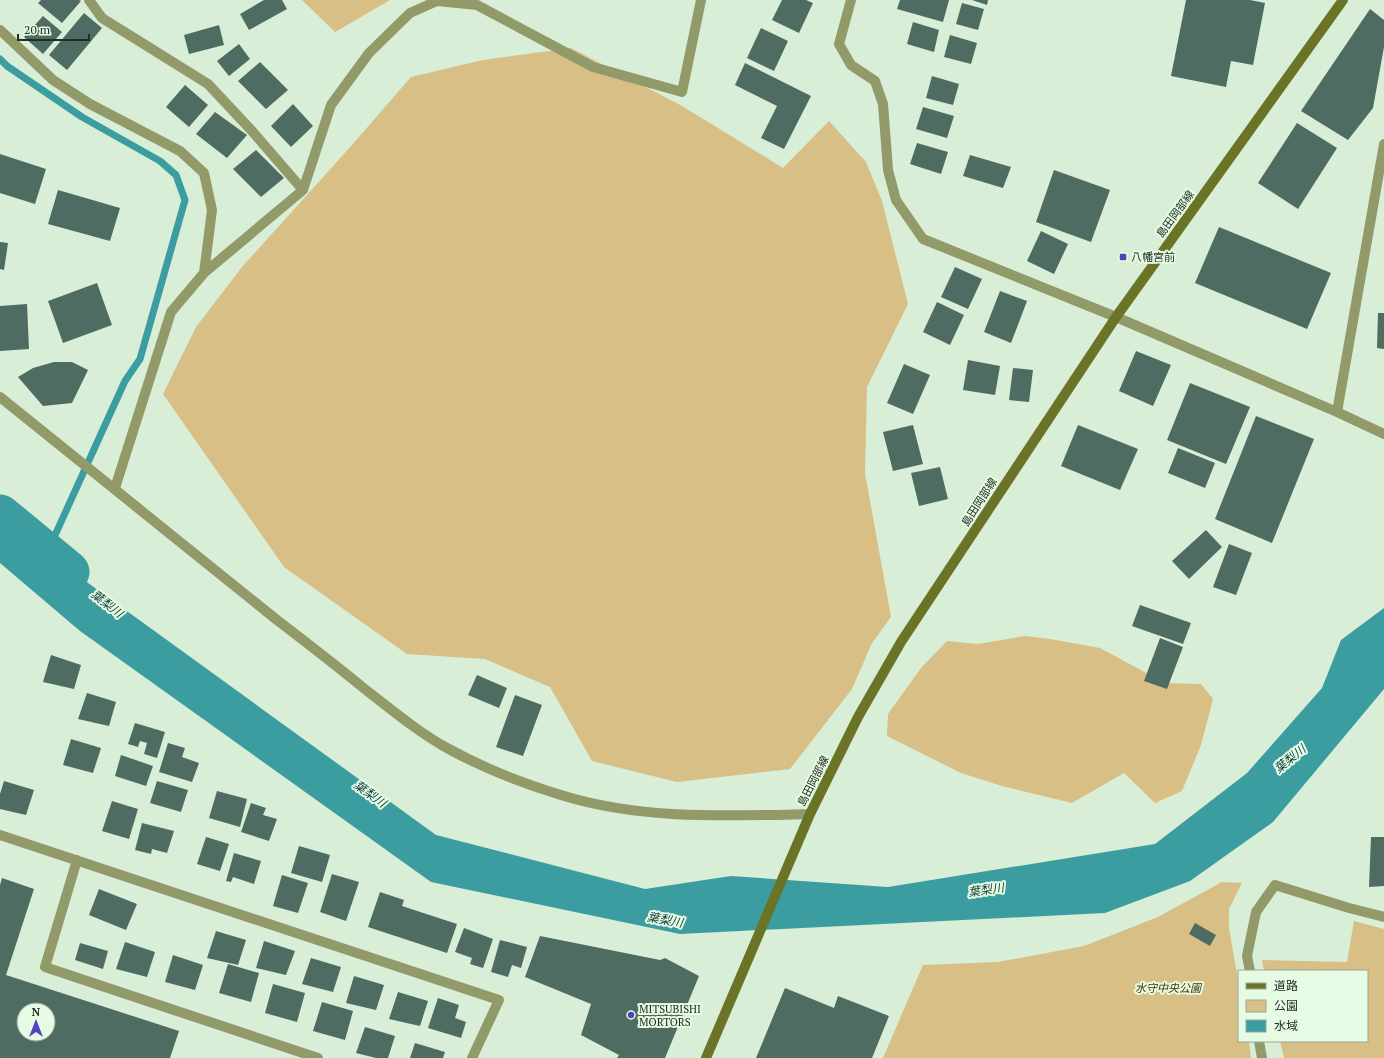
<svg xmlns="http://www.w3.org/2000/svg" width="1384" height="1058" font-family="'PT Serif','Noto Sans JP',serif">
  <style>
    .green { fill: #d7bf85 }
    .water { fill: #3c9da1 }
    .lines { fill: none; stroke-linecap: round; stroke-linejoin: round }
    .stream { stroke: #3c9da1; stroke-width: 7 }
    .river { stroke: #3c9da1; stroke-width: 43 }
    .building { fill: #4e6c62; fill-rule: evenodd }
    .minor { stroke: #929a6a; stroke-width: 10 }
    .secondary { stroke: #6b7426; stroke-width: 10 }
    .poi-dot { fill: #5343ba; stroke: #e5fbe4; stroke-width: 1.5 }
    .labels { text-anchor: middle; stroke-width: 4; stroke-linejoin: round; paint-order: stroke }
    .street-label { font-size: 11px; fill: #242c24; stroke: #e5fbe4 }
    .poi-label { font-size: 11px; fill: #242c24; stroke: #e5fbe4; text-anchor: start }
    .park-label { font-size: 11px; font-style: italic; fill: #473500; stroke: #e5fbe4 }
    .water-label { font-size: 12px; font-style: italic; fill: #144042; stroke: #e5fbe4 }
  </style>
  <rect width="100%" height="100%" fill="#d8eed7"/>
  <!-- green -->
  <path class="green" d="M302,0h88l-55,32z
    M571,48l111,58 101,62 46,-47 37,41 16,39 26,103 -41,83 -2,86 26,144 -19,26 -20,46 -62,80 -113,13 -85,-21 -42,-74 -65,-28 -78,-5 -123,-87 -121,-173 33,-67 46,-60 110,-122 59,-68 72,-17z
    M1025,636l25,3 50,9 65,35 36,1 12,15 -12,46 -19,46 -27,12 -31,-30 -52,30 -70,-17 -41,-13 -74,-37 1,-22 33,-46 26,-27 31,3z
    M1222,882l20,1 -13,26v19l10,58v55h10l2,17h-368l40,-93 75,-3 86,-16 74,-29z
    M1354,921l30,8v129h-100l-4,-17h87v-70h-103l-2,-11 85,2z"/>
  <!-- water -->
  <path class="water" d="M0,516l26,22 410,297 209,54 86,-13 157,11 267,-43 92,-71 75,-85 19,-48 43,-32v81l-111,133 -83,59 -85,32 -425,21 -249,-52 -351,-251 -80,-68z"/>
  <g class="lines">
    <!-- stream -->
    <path class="stream" d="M0,59l7,7 75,51 78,44 16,14 9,25 -45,159 -15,22 -79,174"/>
    <!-- river -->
    <path class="river" d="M0,516l68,56"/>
  </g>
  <!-- building -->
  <path class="building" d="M41,0h38l2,1 -19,22 -24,-20z
    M264,0h18l5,9 -38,21 -9,-16z
    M782,0h24l7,3 -14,30 -27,-13z
    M900,0h49l-6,22 -46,-13z
    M972,0h16l-1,5z
    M1186,0h64l15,3 -12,62 -22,-4 -5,26 -55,-11z
    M962,3l22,6 -6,21 -22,-6z
    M1370,9l14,11v27l-11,61 -25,32 -47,-29z
    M84,13l18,15 -35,42 -18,-15z
    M43,16l19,16 -19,22 -19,-17z
    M913,22l26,8 -5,22 -27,-8z
    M219,25l5,20 -35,9 -5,-19z
    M761,28l27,13 -14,30 -27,-13z
    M950,35l27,8 -6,21 -27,-7z
    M239,44l11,15 -21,17 -12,-15z
    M260,62l28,28 -22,19 -28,-28z
    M745,63l66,33 -27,53 -23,-11 16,-32 -42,-21z
    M932,76l27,8 -6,21 -27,-7z
    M185,85l23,20 -19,22 -23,-20z
    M293,104l20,22 -22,21 -20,-21z
    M923,107l31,9 -7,22 -31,-9z
    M215,112l32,23 -20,23 -31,-24z
    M1297,123l40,25 -39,61 -40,-26z
    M917,143l31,9 -7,22 -31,-10z
    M256,150l28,28 -23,19 -28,-28z
    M0,154l46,15 -11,35 -35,-11z
    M970,155l41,12 -8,21 -40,-12z
    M1054,170l56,20 -19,52 -55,-20z
    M58,190l62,18 -10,33 -62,-17z
    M1219,227l112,46 -24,56 -112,-46z
    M1041,231l27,13 -14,30 -27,-13z
    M0,242l8,1 -4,27 -4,-1z
    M955,267l27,12 -14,30 -27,-12z
    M97,283l15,42 -49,18 -15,-42z
    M1000,291l27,10 -16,42 -27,-11z
    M937,302l27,13 -14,30 -27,-13z
    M27,304l2,45 -29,2v-45z
    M1378,313h6v36l-7,-1z
    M1136,351l35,14 -18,41 -34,-15z
    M968,360l32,6 -5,29 -32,-5z
    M54,362h18l16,8 -16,33 -29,3 -25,-29 15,-9z
    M904,364l26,11 -17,39 -26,-11z
    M1013,368l20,2 -4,32 -20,-2z
    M1190,383l60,24 -24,57 -59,-24z
    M1256,416l58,23 -42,104 -57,-24z
    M913,425l10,39 -30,7 -10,-39z
    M1078,425l60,24 -18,41 -59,-24z
    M1178,448l37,15 -10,25 -37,-15z
    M940,467l8,32 -29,7 -8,-33z
    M1206,530l16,17 -33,32 -17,-18z
    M1229,544l23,9 -16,42 -23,-8z
    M1140,605l51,18 -8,21 -51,-18z
    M1160,638l23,9 -16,42 -23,-8z
    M51,655l30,10 -7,24 -31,-7z
    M477,675l30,13 -8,20 -31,-13z
    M87,693l29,9 -7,24 -31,-7z
    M515,695l27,10 -19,51 -27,-9z
    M135,723l30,9 -8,26 -13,-4 3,-11 -7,-2 -2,6 -10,-3z
    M71,739l30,9 -8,25 -30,-8z
    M168,743l17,5 -3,9 17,6 -7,19 -33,-10z
    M121,755l32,11 -7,20 -31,-10z
    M4,781l30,9 -8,25 -26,-6v-15z
    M157,781l31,9 -7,22 -31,-9z
    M217,791l30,8 -7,28 -31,-9z
    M112,801l26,8 -9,30 -27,-8z
    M251,803l15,5 -3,7 14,4 -8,22 -28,-9z
    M142,823l32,8 -7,22 -15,-4 -1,5 -16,-4z
    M206,837l23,7 -9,27 -23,-7z
    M1371,837h13v49l-15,1z
    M299,846l31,9 -8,27 -31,-9z
    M234,853l27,8 -7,23 -21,-7 -2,5 -5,-1z
    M332,874l27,8 -13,39 -26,-9z
    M282,875l26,8 -10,30 -25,-7z
    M2,878l32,11 -28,86 173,56 -9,27h-170v-173zM24,1010h24v24h-24z
    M99,889l38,15 -11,26 -37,-15z
    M380,892l24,8 -2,6 55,18 -10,29 -79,-26z
    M1195,923l21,12 -6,11 -21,-12z
    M464,928l29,11 -10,29 -13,-4 2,-6 -17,-6z
    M216,931l30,9 -8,25 -31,-7z
    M540,936l120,24 5,-2 34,18 -34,82h-48l2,-3 -38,-20 10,-31 -66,-27z
    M500,940l27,7 -6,21 -9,-3 -4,12 -17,-5z
    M264,941l31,10 -9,24 -30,-7z
    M125,942l30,10 -8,25 -31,-8z
    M80,943l28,8 -5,18 -28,-9z
    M173,955l30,10 -8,25 -30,-8z
    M311,958l30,9 -8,25 -31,-8z
    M228,964l31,9 -8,29 -32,-9z
    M354,976l30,9 -8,25 -30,-7z
    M273,984l32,9 -8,29 -32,-9z
    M785,988l49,20 4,-12 51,20 -17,42h-116z
    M398,992l30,9 -8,25 -31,-7z
    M438,998l21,7 -4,13 11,4 -5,16 -33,-10z
    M322,1002l31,9 -8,29 -32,-9z
    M365,1027l30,9 -7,22h-12l-20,-5z
    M415,1043l30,9 -2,6h-33z"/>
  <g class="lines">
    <!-- minor -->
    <path class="minor" d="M89,0l13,18 106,66 44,47 51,59
      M851,0l-12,44 12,21 24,16 8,23 5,66 8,30 27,39 193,78 221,95 47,22
      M0,30l53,50 37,24 90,47 24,22 8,37 -8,63 -33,39 -56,176
      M204,273l99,-83 28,-85 38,-52 41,-40 27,-12 40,4 116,62 89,25 19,-92
      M0,397c93,74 184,149 277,223 30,23 60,46 89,70 26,20 52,42 81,58 36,20 75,35 114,47 80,25 165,21 249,19
      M1337,412l47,-268
      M0,835l499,165 -27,58
      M77,860l-32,107 273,91
      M1250,971l-3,-15 9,-44 19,-27 74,23 35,9
      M1259,1041l3,17"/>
    <!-- secondary -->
    <path class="secondary" d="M706,1058l104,-244 48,-97 43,-75 215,-325 227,-317"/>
  </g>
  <!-- markers -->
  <g class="poi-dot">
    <rect x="1119" y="253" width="8" height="8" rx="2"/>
    <circle cx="631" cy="1015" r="4"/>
  </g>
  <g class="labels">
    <!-- street labels -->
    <g class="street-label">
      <text transform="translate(1175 214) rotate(-54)" y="4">島田岡部線</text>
      <text transform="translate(979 502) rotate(-57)" y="4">島田岡部線</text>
      <text transform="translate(813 781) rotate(-63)" y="4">島田岡部線</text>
    </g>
    <!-- poi labels -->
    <g class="poi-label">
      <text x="1131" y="261">八幡宮前</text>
      <text x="639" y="1013">MITSUBISHI<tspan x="639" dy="13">MORTORS</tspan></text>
    </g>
    <!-- park labels -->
    <g class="park-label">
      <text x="1168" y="992">水守中央公園</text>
    </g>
    <!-- water labels -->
    <g class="water-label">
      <text transform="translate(107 604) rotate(38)" y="4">葉梨川</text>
      <text transform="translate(1290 759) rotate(-39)" y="4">葉梨川</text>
      <text transform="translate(370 794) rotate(36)" y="4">葉梨川</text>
      <text transform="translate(986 890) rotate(-8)" y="4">葉梨川</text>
      <text transform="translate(665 920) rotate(10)" y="4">葉梨川</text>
    </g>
  </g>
  <!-- legend -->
  <rect x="1238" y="970" width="130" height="72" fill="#e5fbe4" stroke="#98a897"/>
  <rect x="1246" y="983" width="20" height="6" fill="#6b7426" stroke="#98a897"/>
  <text x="1274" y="990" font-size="12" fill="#242c24">道路</text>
  <rect x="1246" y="1000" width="20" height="12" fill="#d7bf85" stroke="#98a897"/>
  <text x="1274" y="1010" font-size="12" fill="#242c24">公園</text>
  <rect x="1246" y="1020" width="20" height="12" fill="#3c9da1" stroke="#98a897"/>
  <text x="1274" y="1030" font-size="12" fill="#242c24">水域</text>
  <!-- north arrow -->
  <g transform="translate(36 1022)"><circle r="19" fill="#e5fbe4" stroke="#98a897"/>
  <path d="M0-3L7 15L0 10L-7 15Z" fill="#5343ba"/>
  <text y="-6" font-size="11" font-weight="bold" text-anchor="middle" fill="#242c24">N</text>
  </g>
  <!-- scale -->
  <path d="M18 34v6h71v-6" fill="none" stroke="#242c24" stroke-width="2"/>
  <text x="24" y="34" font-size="12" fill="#242c24" stroke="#e5fbe4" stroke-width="3" paint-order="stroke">20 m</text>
</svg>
